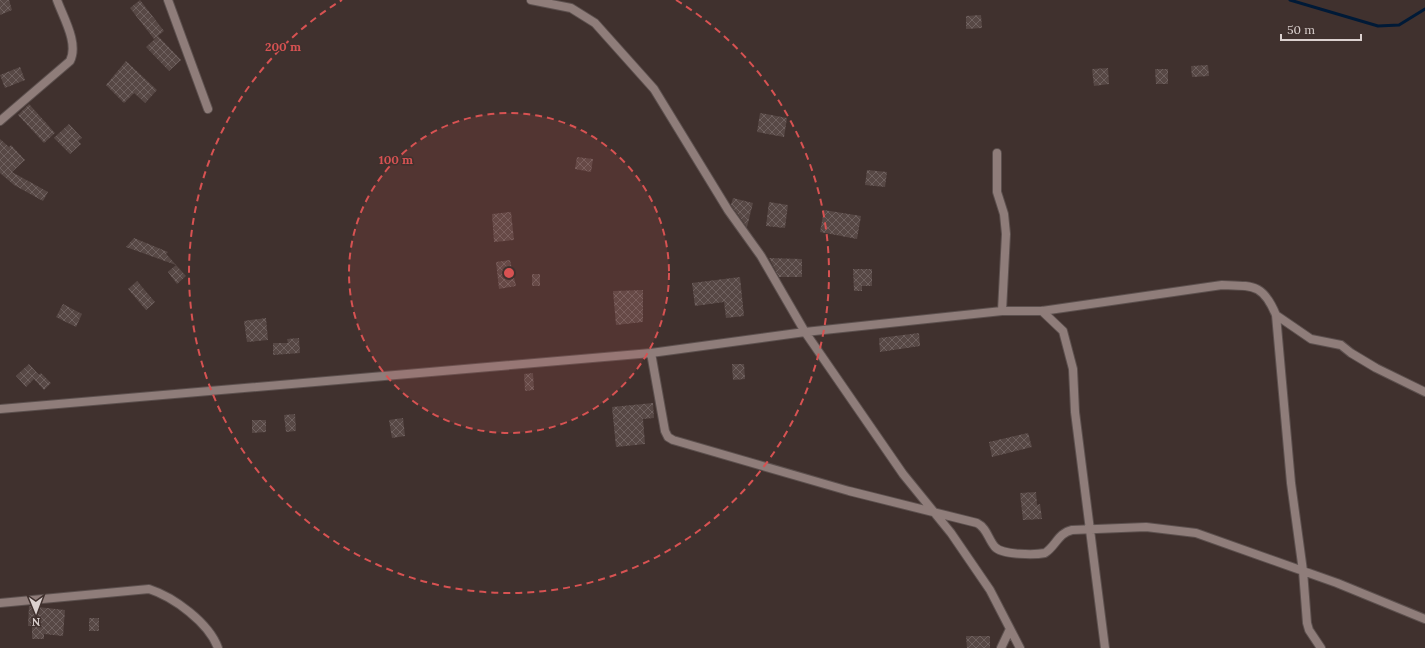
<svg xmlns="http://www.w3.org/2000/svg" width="1425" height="648" font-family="Lora,serif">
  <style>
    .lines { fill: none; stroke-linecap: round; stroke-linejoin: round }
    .stream { stroke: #001a37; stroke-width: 3 }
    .building { fill: url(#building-cross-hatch) }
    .minor-casing { stroke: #5c504e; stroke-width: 10 }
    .minor { stroke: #8f7d7a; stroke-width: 8 }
    .ring { fill: none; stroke: #d75252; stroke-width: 2; stroke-dasharray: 7 5 }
    .centre { fill: #d75252; stroke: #40312e; stroke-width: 2 }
    .ring-label { font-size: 12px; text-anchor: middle; font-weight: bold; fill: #d75252; stroke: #40312e; stroke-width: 3; stroke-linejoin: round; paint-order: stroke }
  </style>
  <defs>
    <pattern id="building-cross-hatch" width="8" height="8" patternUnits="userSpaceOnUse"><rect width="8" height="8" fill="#574845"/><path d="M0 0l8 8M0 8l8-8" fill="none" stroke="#6f615f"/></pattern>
  </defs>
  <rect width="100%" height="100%" fill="#40312e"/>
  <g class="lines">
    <!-- stream -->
    <path class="stream" d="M1290,0l88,26 21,-1 26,-16"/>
  </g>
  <!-- building -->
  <path class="building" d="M0,0h9l3,10 -12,5z
    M140,0l24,31 -10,8 -24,-31z
    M981,15l1,13 -16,1v-13z
    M158,36l23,24 -12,11 -23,-24z
    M126,61l31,29 -12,13 -11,-10 -10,10 -18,-18z
    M1208,65l1,11 -17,1 -1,-11z
    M20,67l5,13 -20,8 -5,-13z
    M1108,68l1,16 -15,2 -2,-17z
    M1155,69h13v15h-12z
    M29,104l26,29 -11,10 -26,-28z
    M760,113l27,5 -3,19 -27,-5z
    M69,124l13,14 -4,3 3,3 -11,10 -16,-16z
    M0,139l9,8 2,-2 14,15 -13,12 36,20 -5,9 -29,-16 -14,-12z
    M577,157l16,2 -2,13 -16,-3z
    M867,170l20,2 -2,15 -20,-2z
    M733,198l20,5 -6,24 -16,-22z
    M769,202l19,3 -3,23 -19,-2z
    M824,210l37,6 -4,23 -37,-7z
    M511,212l3,28 -20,2 -2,-28z
    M134,238l34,14 -2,2 20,22 -9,8 -9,-12 8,-7 -50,-18z
    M769,258l33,1v18h-23z
    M510,260l6,26 -17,3 -3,-27z
    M853,269h19v17h-10v5h-8z
    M532,274h8v12h-8z
    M740,277l4,39 -18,2 -2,-16 -29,4 -3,-23z
    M137,281l18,21 -9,8 -18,-21z
    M643,290v32l-27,3 -3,-34z
    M63,304l19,10 -6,13 -20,-10z
    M266,318l2,22 -21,2 -3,-21z
    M919,333l1,13 -40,6 -1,-14z
    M299,338l1,15 -27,2v-12h15l-1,-4z
    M29,364l10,11 -5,4 7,-6 10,10 -7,7 -10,-11 -8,8 -10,-11z
    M732,364h12l1,15 -12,1z
    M533,373l1,17 -9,1 -1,-17z
    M653,403l1,15 -11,1 2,25 -29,3 -4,-40z
    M295,414l1,17 -10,1 -2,-17z
    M403,418l2,18 -13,2 -3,-18z
    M252,420h14v12l-14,1z
    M1028,433l4,14 -40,10 -3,-15z
    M1036,492l1,13 3,-1 2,15 -19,1 -3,-27z
    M29,606l36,4 -2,26 -19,-2v5h-12v-13h-4z
    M89,618h10v13h-10z
    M966,636h24v12h-23z"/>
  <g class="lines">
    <defs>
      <path id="minor" d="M168,0l40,109
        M531,0l40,8 24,15 59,66 74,121 33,46 44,76 98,142 48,59 39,57 30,58
        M0,121l70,-60c9,-18 -7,-44 -13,-61
        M997,153v39l7,22 2,20 -4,77
        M1042,311l21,20 10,38 2,43 30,236
        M1276,315l35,24 30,6 10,8 25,15 49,24
        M651,353l14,78 3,6 5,3 176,51 128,32c10,5 11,16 18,24 7,8 40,8 50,6 11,-7 13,-20 27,-23l74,-3 50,6 141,50 88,36
        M0,409l651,-56 154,-21 197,-21h40l180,-26c32,1 41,-1 54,30l15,168 12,88 4,52 2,7 12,18
        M0,603l149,-14c25,8 60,34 69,59
        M1001,648l9,-19"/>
    </defs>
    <!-- minor casing -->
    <use href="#minor" class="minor-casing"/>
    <!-- minor -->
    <use href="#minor" class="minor"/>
  </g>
  <!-- distance rings -->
  <circle cx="509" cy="273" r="160" fill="#d75252" fill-opacity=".12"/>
  <g class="ring">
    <circle cx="509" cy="273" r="160"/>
    <path d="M676 0A320 320 0 1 1 342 0"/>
  </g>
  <circle cx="509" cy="273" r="6" class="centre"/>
  <g class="ring-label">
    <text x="283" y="51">200 m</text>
    <text x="396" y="164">100 m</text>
  </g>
  <!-- north arrow -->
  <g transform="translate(36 612) rotate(179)" stroke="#40312e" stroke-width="3" paint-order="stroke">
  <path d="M0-3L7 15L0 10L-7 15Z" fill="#dbd1cf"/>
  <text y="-6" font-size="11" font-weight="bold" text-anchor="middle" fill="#dbd1cf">N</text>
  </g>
  <!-- scale -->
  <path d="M1281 34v6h80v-6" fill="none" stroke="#dbd1cf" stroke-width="2"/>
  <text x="1287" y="34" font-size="12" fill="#dbd1cf" stroke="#40312e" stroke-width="3" paint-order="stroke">50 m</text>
</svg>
